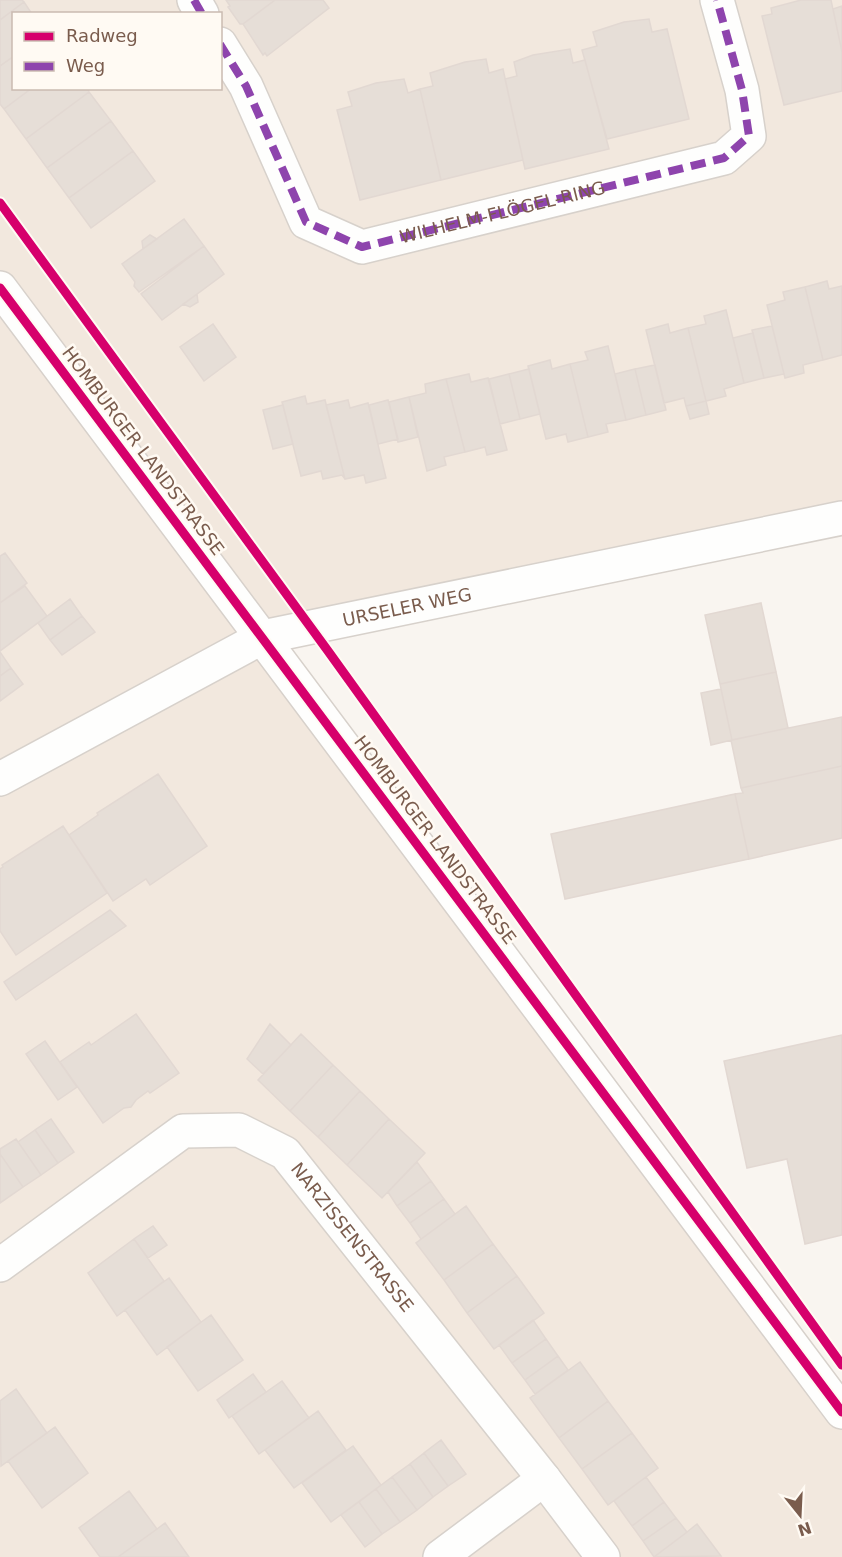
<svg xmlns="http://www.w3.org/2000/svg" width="842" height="1557" font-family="'DejaVu Sans',sans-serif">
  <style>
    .residential { fill: #f2e8de; fill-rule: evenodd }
    .building { fill: #e6ded7; stroke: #e2d8d2; stroke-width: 1.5 }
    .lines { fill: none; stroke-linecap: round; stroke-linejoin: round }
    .minor-casing { stroke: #d7d1cb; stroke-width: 36 }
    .minor { stroke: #fefefd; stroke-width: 33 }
    .quiet { stroke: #8e44ad; stroke-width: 8; stroke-dasharray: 15 8; stroke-linecap: butt }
    .cycleway-casing { stroke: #fffaf3; stroke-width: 13 }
    .cycleway { stroke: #d6006c; stroke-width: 9 }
    .labels { text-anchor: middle; stroke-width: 5; stroke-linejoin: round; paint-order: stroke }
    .street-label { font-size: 18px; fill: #7a5c4d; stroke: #fffaf3 }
  </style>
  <rect width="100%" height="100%" fill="#f9f5f0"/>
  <!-- residential -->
  <path class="residential" d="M0,0h842v508l-569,135 569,783v131h-842zM14,14h206v74h-206z"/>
  <!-- building -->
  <path class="building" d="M0,0h22l2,2 -24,18z
    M226,0h49l-32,24h-3l-12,-17 2,-1z
    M275,0h48l6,8 -62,48 -2,-3 -2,2 -20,-31z
    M801,0h30l11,52v39l-58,14 -22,-89 10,-2 -1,-6z
    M24,2l8,12h-18v42l-14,10v-46z
    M842,6v46l-9,-43z
    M649,19l3,13 15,-3 22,90 -82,20 -25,-89 15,-4 -4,-14 31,-10z
    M570,49l3,14 12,-3 24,89 -84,20 -20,-90 12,-3 -3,-14 19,-7z
    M14,56v32h18l-28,21 -4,-5v-38z
    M486,59l3,14 14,-4 20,91 -82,20 -21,-91 13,-3 -3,-13 35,-11z
    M404,79l4,14 12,-4 21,91 -81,20 -23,-90 15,-4 -4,-14 28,-9z
    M32,88h55l2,4 -63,47 -22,-30z
    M89,92l22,29 -64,47 -21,-29z
    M111,121l22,30 -64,47 -22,-30z
    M133,151l22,30 -64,47 -22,-30z
    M184,219l20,27 -65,46 -5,-6 1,-4 -13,-18z
    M150,235l7,4 -14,10 -1,-8z
    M204,246l20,28 -62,46 -21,-26z
    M827,281l2,8 13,-3v69l-19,5 -18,-73z
    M805,287l18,73 -20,5 1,8 -19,5 -18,-73 18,-5 -2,-8z
    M197,294l1,8 -8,5 -7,-3z
    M726,310l18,73 -20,6 2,7 -20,5 -18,-73 18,-4 -2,-8z
    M213,324l23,33 -32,24 -24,-34z
    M668,324l2,9 18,-5 18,73 -20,5 -2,-8 -20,5 -18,-73z
    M772,326l12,48 -20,4 -12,-48z
    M753,333l11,45 -20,5 -11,-45z
    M608,346l18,74 -20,4 2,8 -20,5 -18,-73 18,-4 -3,-8z
    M550,360l2,9 18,-5 18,73 -20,5 -2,-8 -20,5 -18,-73z
    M655,365l11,45 -20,5 -11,-46z
    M529,369l11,45 -20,5 -11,-45z
    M635,369l11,46 -20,5 -11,-46z
    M469,374l2,8 17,-4 19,72 -20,5 -2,-8 -20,5 -19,-73z
    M509,374l11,45 -20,5 -11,-45z
    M446,379l19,73 -21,5 2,8 -19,6 -18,-74 17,-4 -1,-9z
    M305,396l2,8 18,-4 20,79 -3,-4 -19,4 -2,-8 -20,5 -19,-74z
    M409,397l9,40 -20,5 -9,-40z
    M348,400l2,8 18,-5 18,75 -20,5 -2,-8 -19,4 -19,-74z
    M388,400l10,39 -20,5 -9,-39z
    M706,401l3,13 -19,5 -4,-13z
    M283,405l10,39 -20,5 -10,-39z
    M5,553l22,30 -27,20v-47z
    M25,586l22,30 -47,35v-48z
    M70,599l12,17 -32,24 -12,-17z
    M761,603l15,69 -56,12 -15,-69z
    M82,616l13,16 -33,23 -12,-15z
    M0,652l11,16 -11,8z
    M11,668l12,16 -23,17v-25z
    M776,672l12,56 -56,12 -12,-56z
    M721,689l11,51 -21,5 -10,-52z
    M842,717v49l-101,22 -10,-48z
    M842,766v72l-93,21 -14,-65 8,-1 -2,-5z
    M158,774l49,72 -57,39 -4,-6 -33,22 -44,-66 29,-20 -1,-2z
    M735,794l14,65 -184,40 -14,-65z
    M63,826l44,67 -91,62 -16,-24v-62l3,-2 -1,-2z
    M110,910l16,16 -110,74 -12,-18z
    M136,1014l43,59 -29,20 -2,-2 -12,9 -5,7 -7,1 -21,15 -43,-61 29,-20 2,3z
    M270,1024l21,21 -28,29 -16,-15z
    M301,1034l32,31 -43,46 -32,-31z
    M842,1035v200l-37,9 -18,-85 -40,9 -23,-107z
    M45,1041l32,46 -19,13 -32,-46z
    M333,1065l27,26 -42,46 -28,-26z
    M360,1091l29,28 -42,46 -29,-28z
    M51,1119l23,33 -16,11 -23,-33z
    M389,1119l36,34 -43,45 -35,-33z
    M35,1130l23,33 -17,12 -23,-33z
    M16,1139l25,36 -18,12 -23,-33v-5z
    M0,1154l23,33 -23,16z
    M417,1162l14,19 -34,25 -9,-14z
    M431,1181l13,18 -34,24 -13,-17z
    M444,1199l11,15 -34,25 -11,-16z
    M466,1206l27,38 -49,36 -28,-37z
    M153,1226l14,19 -19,13 -14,-19z
    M134,1239l30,42 -47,35 -29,-43z
    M493,1244l24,32 -50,37 -23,-33z
    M517,1276l27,37 -50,36 -27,-36z
    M169,1278l32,44 -44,33 -32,-45z
    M211,1315l32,45 -45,31 -31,-44z
    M533,1320l13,19 -34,24 -13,-18z
    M546,1339l12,17 -33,24 -13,-17z
    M558,1356l10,14 -33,24 -10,-14z
    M580,1362l28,39 -49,37 -29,-40z
    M253,1374l13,18 -37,26 -12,-18z
    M282,1381l27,37 -50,36 -27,-38z
    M16,1389l31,44 -46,33 -1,-65z
    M608,1401l24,32 -50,36 -23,-31z
    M318,1411l28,39 -52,38 -29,-38z
    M55,1427l33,46 -46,35 -34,-47z
    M632,1433l26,35 -50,37 -26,-36z
    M441,1440l25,34 -18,12 -24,-33z
    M353,1446l28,39 -50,37 -29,-39z
    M424,1453l24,33 -15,11 -23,-33z
    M410,1464l23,33 -16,13 -25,-33z
    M392,1477l25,33 -17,12 -24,-33z
    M646,1477l18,25 -32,24 -18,-25z
    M376,1489l24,33 -18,12 -23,-32z
    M129,1491l28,38 -39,28h-18l-21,-29z
    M359,1502l23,32 -17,13 -24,-32z
    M664,1502l12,16 -33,23 -11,-15z
    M676,1518l11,14 -33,25 -11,-16z
    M165,1523l24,34h-71l39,-28z
    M697,1524l24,32 -67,1 33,-25z"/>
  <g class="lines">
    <defs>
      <g id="minor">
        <path d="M194,0l8,14"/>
        <path id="s1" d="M220,44l26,42 60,136 56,25 362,-89 25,-22 -7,-46 -25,-90"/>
        <path d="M0,288l842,1124"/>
        <path id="s2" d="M0,779l263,-142 579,-119"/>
        <path id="s3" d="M0,1265l183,-134 56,-1 46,23 259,326 59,78"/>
        <path d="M440,1557l104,-78"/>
      </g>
    </defs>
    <!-- minor casing -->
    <use href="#minor" class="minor-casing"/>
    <!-- minor -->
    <use href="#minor" class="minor"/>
    <!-- quiet -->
    <path class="quiet" d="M194,0l8,14
      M220,44l26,42 60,136 56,25 362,-89 25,-22 -7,-46 -25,-90"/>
    <defs>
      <path id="cycleway" d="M0,203l328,448 514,714
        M0,288l842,1124"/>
    </defs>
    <!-- cycleway casing -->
    <use href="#cycleway" class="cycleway-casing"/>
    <!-- cycleway -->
    <use href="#cycleway" class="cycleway"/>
  </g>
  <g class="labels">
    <!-- street labels -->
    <g class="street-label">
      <text dy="6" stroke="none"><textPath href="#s1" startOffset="404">WILHELM-FLÖGEL-RING</textPath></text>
      <text transform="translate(143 451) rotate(53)" y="6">HOMBURGER LANDSTRASSE</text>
      <text dy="6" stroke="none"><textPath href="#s2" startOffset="446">URSELER WEG</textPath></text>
      <text transform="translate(435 840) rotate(53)" y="6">HOMBURGER LANDSTRASSE</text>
      <text dy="6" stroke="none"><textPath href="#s3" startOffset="442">NARZISSENSTRASSE</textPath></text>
    </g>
  </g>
  <!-- legend -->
  <rect x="12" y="12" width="210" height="78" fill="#fffaf3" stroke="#cabbb1" stroke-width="1.5"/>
  <rect x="24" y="32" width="30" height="9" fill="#d6006c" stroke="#cabbb1" stroke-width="1.5"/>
  <text x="66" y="42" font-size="18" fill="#7a5c4d">Radweg</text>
  <rect x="24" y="62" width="30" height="9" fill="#8e44ad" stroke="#cabbb1" stroke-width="1.5"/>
  <text x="66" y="72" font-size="18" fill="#7a5c4d">Weg</text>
  <!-- north arrow -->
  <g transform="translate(800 1515) rotate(162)" stroke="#fffaf3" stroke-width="4.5" paint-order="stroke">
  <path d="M0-4.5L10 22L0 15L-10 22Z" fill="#7a5c4d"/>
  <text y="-9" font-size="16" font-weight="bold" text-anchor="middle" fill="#7a5c4d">N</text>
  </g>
</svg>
